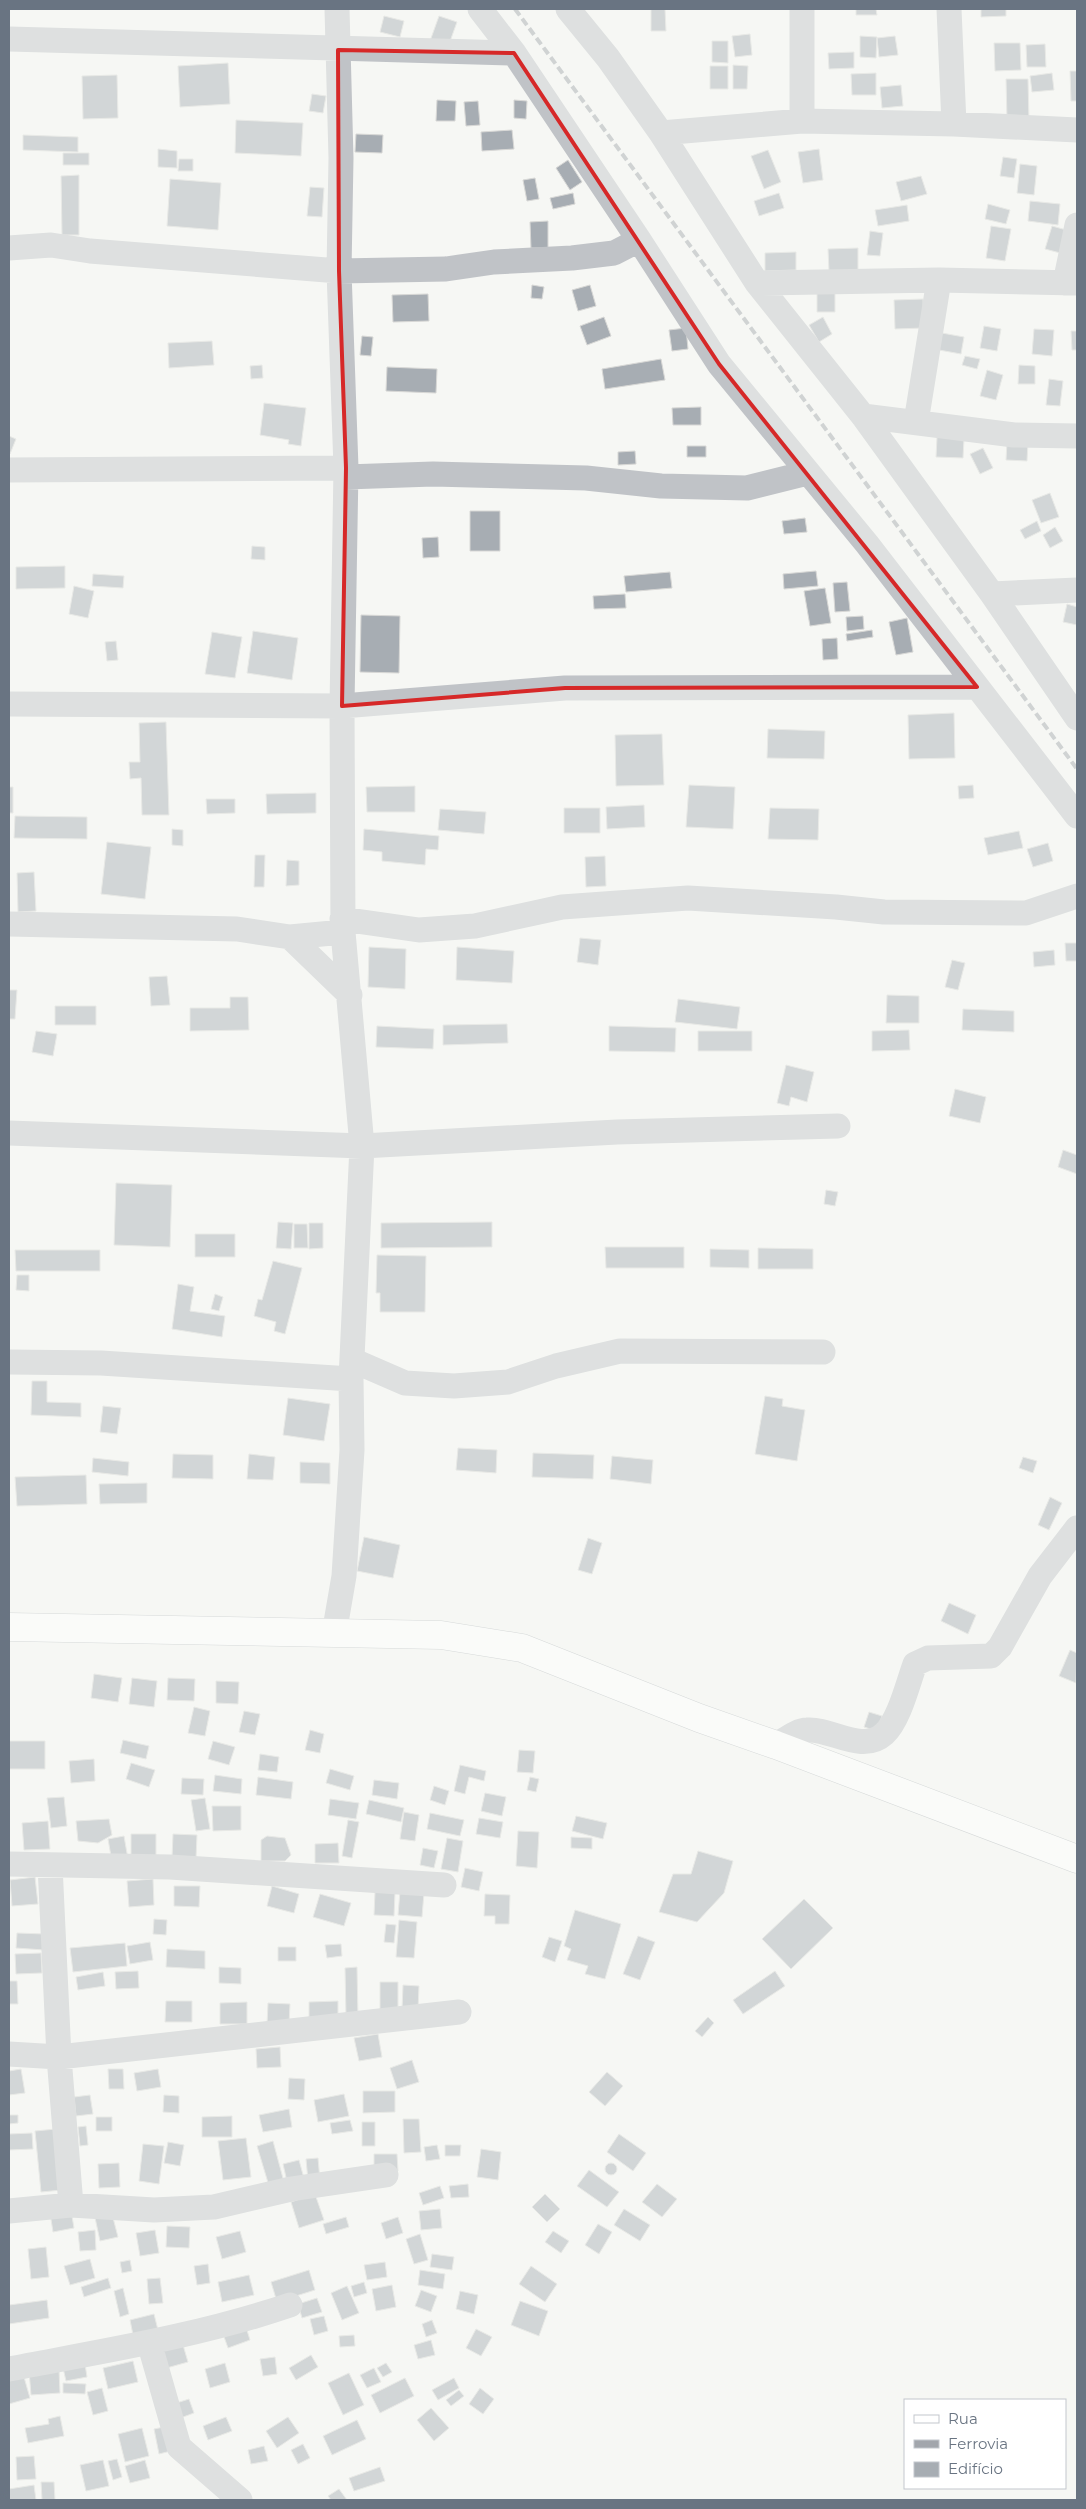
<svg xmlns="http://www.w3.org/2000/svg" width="1086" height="2509" font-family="Montserrat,sans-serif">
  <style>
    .building { fill: #a7adb3; stroke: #d8d8d6 }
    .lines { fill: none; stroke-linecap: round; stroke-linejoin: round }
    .secondary-casing { stroke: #b1b5ba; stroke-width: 29 }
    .street { stroke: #c0c3c7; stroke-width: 25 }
    .secondary { stroke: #fff; stroke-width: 28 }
    .rail { stroke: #a2a6ac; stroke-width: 4; stroke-dasharray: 8 4; stroke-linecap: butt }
    .marked { fill: none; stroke: #d62828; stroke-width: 4; stroke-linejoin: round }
  </style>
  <rect width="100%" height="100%" fill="#f6f7f4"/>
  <!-- building -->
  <path class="building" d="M651,9h14l1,22h-15z
    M856,9h20l1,6h-21z
    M981,9h25v7l-25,1z
    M384,16l20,5 -4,16 -20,-5z
    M439,16l18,6 -9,25 -18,-6z
    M750,34l2,21 -17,2 -3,-21z
    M860,36l17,1 -1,21 -16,-1z
    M895,36l3,19 -19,2 -2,-19z
    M712,41h16v22l-16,-1z
    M994,43h26l1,27 -26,1z
    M1045,44l1,23h-19l-1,-22z
    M854,52v16l-25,1 -1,-16z
    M228,63l2,41 -50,3 -2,-41z
    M733,65l15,1 -1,23h-14z
    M710,66h18v23h-18z
    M1070,71h7v30h-6z
    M876,73v22h-24l-1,-21z
    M1052,73l2,17 -22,2 -2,-16z
    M117,75l1,43 -35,1 -1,-43z
    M1006,79h22l1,41 -22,1z
    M901,85l2,21 -21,2 -2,-21z
    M312,94l14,2 -3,17 -14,-2z
    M437,100l19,1 -1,20h-19z
    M514,100l13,1 -1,18 -12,-1z
    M478,101l2,24 -14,1 -2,-24z
    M236,120l67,3 -2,33 -66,-3z
    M512,130l2,19 -32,2 -1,-19z
    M356,134l27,1 -1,18 -27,-1z
    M23,135l55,2v15l-55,-2z
    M158,149l19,2v17l-19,-1z
    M819,149l4,31 -20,3 -5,-31z
    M768,150l13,32 -17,7 -13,-33z
    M63,153h26v12h-26z
    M1003,157l14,2 -3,19 -14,-2z
    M179,159h14v12h-15z
    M568,160l14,22 -12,8 -14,-22z
    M1020,164l17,2 -3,29 -17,-2z
    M79,175v60h-17l-1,-59z
    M921,176l6,18 -26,7 -5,-19z
    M535,178l4,21 -12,2 -4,-21z
    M170,179l51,4 -3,47 -51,-4z
    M310,187l14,1 -2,29 -15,-1z
    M573,193l2,11 -22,5 -3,-11z
    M779,193l5,15 -25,8 -5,-15z
    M1030,201l30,3 -2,21 -30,-4z
    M988,204l22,6 -4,14 -21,-5z
    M907,205l2,16 -31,5 -3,-16z
    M548,221v27h-17l-1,-26z
    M991,226l20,3 -6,32 -19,-3z
    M1052,226l18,5 -6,23 -19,-5z
    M870,231l13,2 -3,23 -13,-1z
    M858,248v23l-29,1 -1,-23z
    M796,252v18l-31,1v-18z
    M532,285l12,2 -2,12 -11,-1z
    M590,285l6,21 -18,5 -6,-21z
    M817,293h18v19h-18z
    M428,294l1,27 -36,1 -1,-27z
    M923,299l1,29 -29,1 -1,-29z
    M604,317l7,19 -24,9 -7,-19z
    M823,317l9,17 -13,8 -10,-17z
    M984,326l17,3 -4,22 -17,-3z
    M686,328l2,21 -16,2 -3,-21z
    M1034,329l20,1 -2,26 -20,-2z
    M1071,331h6v19h-5z
    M942,333l22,4 -3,17 -22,-4z
    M362,336l11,1 -2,19 -11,-1z
    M212,341l2,24 -45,3 -1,-25z
    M965,356l15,3 -3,10 -15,-4z
    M661,359l4,21 -60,9 -3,-20z
    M262,365l1,13 -12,1 -1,-13z
    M1019,365l16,1v18h-17z
    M387,367l50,2 -1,24 -50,-2z
    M987,370l16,5 -7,25 -16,-4z
    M1049,379l14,2 -3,25 -14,-1z
    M264,403l42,5 -5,38 -13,-2 1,-4 -29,-5z
    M701,407v18h-28l-1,-17z
    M9,436l7,3 -6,15 -1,-1z
    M937,437l27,2 -1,19 -27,-1z
    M1007,441l21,1 -1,19 -21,-1z
    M687,446h19v11h-19z
    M983,448l10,20 -13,6 -10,-20z
    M635,451l1,13 -18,1v-13z
    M1050,493l9,24 -18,6 -9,-23z
    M470,511h30v40h-30z
    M805,518l2,14 -23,2 -2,-13z
    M1037,521l4,10 -16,8 -5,-9z
    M1055,527l8,14 -13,7 -7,-13z
    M438,537l1,20 -16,1 -1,-20z
    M252,546l13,1v13l-14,-1z
    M65,566v22l-49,1v-22z
    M816,571l2,15 -34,3 -1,-15z
    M670,572l2,16 -46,4 -2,-16z
    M93,574l31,2 -1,12 -31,-2z
    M847,582l3,29 -15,1 -2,-29z
    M74,586l20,5 -6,27 -19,-4z
    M825,588l6,35 -21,3 -6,-35z
    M625,594l1,14 -32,1 -1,-13z
    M1067,604l10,3v18l-14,-3z
    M361,615l39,1 -1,57 -39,-1z
    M863,616l1,13 -17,2 -1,-14z
    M907,618l6,34 -17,3 -7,-33z
    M872,630l1,7 -26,4 -1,-7z
    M253,631l45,7 -6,42 -45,-7z
    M212,632l30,5 -7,41 -30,-4z
    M837,638l1,21 -15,1 -1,-21z
    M116,641l2,19 -11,1 -2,-19z
    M954,713l1,45 -46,1 -1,-44z
    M166,722l3,93h-27l-1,-37 -11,1 -1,-17h11l-1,-39z
    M768,729l57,2 -1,28 -57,-1z
    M662,734l2,51 -48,1 -1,-51z
    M689,785l46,2 -2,42 -47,-2z
    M973,785l1,13 -15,1 -1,-13z
    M415,786v26h-48l-1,-25z
    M9,787h4v26h-4z
    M316,793v20l-49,1 -1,-20z
    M206,799h29v14l-28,1z
    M644,805l1,22 -38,2 -1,-22z
    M564,808h36v25h-36z
    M770,808l49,1 -1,31 -50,-1z
    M440,809l46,3 -2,22 -46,-4z
    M15,816l72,1v22l-73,-1z
    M172,829l11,1v16l-11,-1z
    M364,829l75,7 -1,14 -12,-1 -1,16 -43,-4v-9l-19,-2z
    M1019,831l4,17 -35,7 -4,-17z
    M107,842l44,5 -6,52 -44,-5z
    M1048,843l5,18 -20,6 -6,-18z
    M255,855h10l-1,32h-10z
    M605,856l1,30 -20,1 -1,-30z
    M287,860l12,1v24l-13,1z
    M34,872l2,39 -18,1 -1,-39z
    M580,938l21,2 -3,25 -21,-3z
    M1065,943h12v18h-11z
    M369,947l37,2 -1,40 -37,-2z
    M457,947l57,4 -2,32 -56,-3z
    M1054,950l1,15 -21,2 -1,-15z
    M952,960l13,3 -7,27 -13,-3z
    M167,976l3,29 -19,1 -2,-29z
    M9,990h8l-2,29h-6z
    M887,995l32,1v27h-33z
    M230,997h18l1,33 -59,1v-23h40z
    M678,999l62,8 -3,22 -62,-7z
    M55,1006h41v19h-41z
    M963,1009l51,2v21l-52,-2z
    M507,1024l1,19 -65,2v-20z
    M377,1026l57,3 -1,20 -57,-2z
    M609,1026l67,2 -1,24 -66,-1z
    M909,1030l1,20 -38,1v-20z
    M36,1031l21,3 -4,22 -21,-4z
    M698,1031h54v20h-54z
    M786,1065l28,7 -7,30 -16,-5 -2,9 -12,-3z
    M955,1089l31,8 -6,26 -31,-7z
    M1063,1150l14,5v19l-19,-7z
    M116,1183l56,2 -2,62 -56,-2z
    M826,1190l12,2 -3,14 -11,-2z
    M278,1222l15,1 -2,26 -15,-1z
    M492,1222v25l-111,1v-25z
    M309,1223h14v25l-14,1z
    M294,1224h13l1,24h-14z
    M195,1234h40v23h-40z
    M605,1247h79v21h-78z
    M758,1248l55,1v20h-55z
    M710,1249l39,1v18l-39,-1z
    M15,1250h85v21h-84z
    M377,1255l49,1 -1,56h-45v-19h-4z
    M273,1261l29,7 -17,66 -11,-3 2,-9 -22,-6 4,-17 4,1z
    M17,1275h12v16l-13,-1z
    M178,1284l16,3 -4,24 35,5 -3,21 -50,-8z
    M215,1294l8,3 -4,14 -8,-2z
    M32,1381h15v21l34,1v14l-50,-2z
    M765,1396l18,3 -1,7 23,4 -8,51 -42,-7z
    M288,1398l42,6 -6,37 -41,-6z
    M103,1406l18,2 -4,26 -17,-2z
    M458,1448l39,2 -1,23 -40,-3z
    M533,1453l61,2 -1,24 -61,-2z
    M173,1454l40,1v24l-41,-1z
    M249,1454l26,3 -2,23 -26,-1z
    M612,1456l41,4 -2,24 -41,-5z
    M1023,1457l14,4 -4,12 -14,-5z
    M93,1458l36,4 -1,14 -36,-4z
    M300,1462l30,1v21l-30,-1z
    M86,1475l1,29 -70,2 -2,-29z
    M147,1483v20l-47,1 -1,-20z
    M1050,1497l12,6 -13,27 -11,-5z
    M364,1537l36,8 -7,33 -36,-7z
    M588,1538l14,5 -10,31 -14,-4z
    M949,1603l27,12 -8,19 -27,-13z
    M1070,1650l7,3 -1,30 -17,-7z
    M94,1674l28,4 -4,24 -27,-4z
    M132,1678l25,3 -3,26 -25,-3z
    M168,1678l27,1 -1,22 -27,-1z
    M216,1681l23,1 -1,22 -22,-1z
    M194,1707l16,4 -5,25 -17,-3z
    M244,1711l16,3 -5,21 -16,-3z
    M869,1712l13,4 -5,15 -13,-4z
    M310,1730l14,4 -4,19 -15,-3z
    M123,1740l26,6 -3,13 -26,-6z
    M9,1741h36v28h-36z
    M213,1741l22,6 -6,18 -21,-6z
    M519,1750l16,1 -2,22 -16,-1z
    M260,1754l19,3 -2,15 -19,-2z
    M94,1759l1,22 -24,2 -2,-22z
    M131,1763l24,7 -6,17 -23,-8z
    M460,1765l26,6 -2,10 -15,-4 -4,17 -11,-3z
    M330,1769l24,7 -4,14 -24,-7z
    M215,1775l27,4 -1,15 -28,-3z
    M258,1777l35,5 -2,17 -35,-4z
    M530,1777l9,2 -3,13 -9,-2z
    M182,1778l22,1 -1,16 -22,-1z
    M374,1780l25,3 -2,16 -25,-4z
    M434,1786l15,5 -4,14 -15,-5z
    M485,1793l21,4 -4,19 -21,-5z
    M64,1797l3,29 -16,2 -4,-30z
    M205,1798l5,31 -14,2 -5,-31z
    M330,1799l29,4 -3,16 -28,-4z
    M369,1800l35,8 -3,14 -35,-8z
    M212,1806h29v24l-28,1z
    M404,1812l15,3 -4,26 -15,-2z
    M430,1813l34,7 -4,16 -33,-7z
    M576,1816l31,7 -4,16 -31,-8z
    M479,1818l24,4 -3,16 -24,-4z
    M109,1819l3,16 -14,8 -20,-2 -2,-20z
    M348,1820l11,2 -7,36 -10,-2z
    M48,1821l2,28 -26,1 -2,-27z
    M518,1831l21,1 -2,36 -21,-2z
    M131,1834h25v25h-25z
    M173,1834l24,1 -1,24 -24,-1z
    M124,1836l4,23 -16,3 -4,-23z
    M267,1836l18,2 6,17 -6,6h-24v-21z
    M571,1837l21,1v11l-21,-1z
    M447,1838l16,3 -5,31 -17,-3z
    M338,1843l1,20h-24v-19z
    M423,1848l15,3 -4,17 -14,-3z
    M698,1851l35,10 -9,32 -27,29 -38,-10 14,-38h18z
    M465,1868l18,4 -4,19 -18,-4z
    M35,1877l3,27 -26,2 -2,-26z
    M153,1879l1,26 -25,2 -2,-26z
    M174,1886h26l-1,21 -25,-1z
    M272,1886l27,8 -5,19 -27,-7z
    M400,1891l24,2 -2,24 -24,-2z
    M375,1892l20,1 -1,23 -20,-1z
    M320,1894l31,9 -7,23 -31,-9z
    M485,1894l25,1 -1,29h-14v-8h-11z
    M804,1899l29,29 -42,41 -29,-30z
    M575,1910l46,14 -16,55 -20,-5 3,-8 -21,-6 4,-11 -7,-3z
    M154,1919l13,1 -1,15 -13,-1z
    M399,1920l18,2 -3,36 -18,-1z
    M386,1924l10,1 -2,18 -10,-1z
    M17,1933l28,1 -1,16 -28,-2z
    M638,1936l17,6 -15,38 -17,-6z
    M549,1937l13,4 -7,21 -13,-5z
    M150,1942l3,18 -23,4 -3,-18z
    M125,1943l2,23 -54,6 -3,-24z
    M341,1944l1,12 -15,2 -2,-13z
    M278,1947h18v14h-18z
    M167,1949l38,2v18l-39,-2z
    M41,1953l1,20 -26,1 -1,-20z
    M219,1967l22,1v16l-22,-1z
    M357,1967l1,50h-12l-1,-49z
    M138,1971l1,17 -23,1 -1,-17z
    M775,1971l10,15 -42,28 -10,-14z
    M103,1972l2,14 -27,4 -2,-13z
    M9,1981h8l1,23h-9z
    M380,1982h18v28h-18z
    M403,1985l16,1 -1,25 -16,-1z
    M166,2001h26v21h-27z
    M338,2001v20l-29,1v-20z
    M247,2002v22h-27v-21z
    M268,2003l22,1 -1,21 -22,-1z
    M708,2017l6,6 -12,14 -7,-6z
    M378,2034l4,23 -23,4 -5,-23z
    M280,2047l1,20 -24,1 -1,-19z
    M412,2060l7,22 -22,7 -7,-21z
    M21,2069l4,24 -16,2v-24z
    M108,2069h15l1,20h-15z
    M158,2069l3,18 -24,4 -3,-18z
    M607,2072l16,14 -18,20 -16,-14z
    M289,2078l16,1 -1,21 -16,-1z
    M363,2091h32v21l-32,1z
    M344,2094l5,22 -31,6 -4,-22z
    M90,2095l3,19 -17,2 -2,-19z
    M164,2095l15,1v17l-16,-1z
    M289,2109l3,18 -29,5 -4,-17z
    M9,2115h9v8l-9,1z
    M232,2116v21h-30v-20z
    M96,2117h16v14h-16z
    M403,2119h16l2,33 -17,1z
    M350,2120l3,11 -21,3 -2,-11z
    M362,2122h13v24h-13z
    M86,2126l2,19 -8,1 -2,-19z
    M56,2129l6,61 -21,2 -6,-61z
    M32,2133l1,16 -24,1v-16z
    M619,2134l27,19 -13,18 -26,-19z
    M246,2138l5,39 -28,3 -5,-39z
    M273,2141l11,41 -15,4 -12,-40z
    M168,2142l16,3 -4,21 -16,-3z
    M143,2144l21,2 -5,38 -20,-3z
    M437,2145l3,14 -14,2 -2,-14z
    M445,2145h16l-1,11h-15z
    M481,2149l20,3 -3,28 -21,-3z
    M374,2154h23l1,17h-24z
    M318,2158l2,22 -12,1 -2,-22z
    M299,2160l6,22 -17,4 -5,-22z
    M119,2163l1,24 -21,1 -1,-24z
    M605 2169a6 6 0 1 1 12 0a6 6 0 1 1-12 0Z
    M589,2170l30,22 -12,15 -30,-21z
    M468,2184l1,13 -18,1 -2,-12z
    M657,2184l20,15 -15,18 -20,-15z
    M440,2186l4,12 -21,7 -4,-12z
    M315,2194l9,26 -25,8 -8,-26z
    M545,2194l15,15 -13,13 -15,-15z
    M440,2209l2,19 -21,2 -2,-19z
    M624,2209l26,16 -10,16 -26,-16z
    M71,2210l3,18 -21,4 -3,-19z
    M111,2210l7,27 -18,4 -6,-28z
    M346,2217l3,10 -23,7 -3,-10z
    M398,2217l5,16 -17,6 -5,-16z
    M598,2224l14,8 -13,22 -14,-9z
    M167,2226l23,1 -1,21 -23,-1z
    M95,2230l1,20 -16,1 -2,-19z
    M155,2230l4,23 -19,3 -4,-23z
    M240,2231l6,21 -24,7 -6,-22z
    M553,2231l16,10 -8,12 -16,-11z
    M420,2234l8,26 -14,4 -8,-25z
    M46,2247l3,30 -18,2 -3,-30z
    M432,2254l22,3 -2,13 -22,-3z
    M90,2259l5,19 -25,7 -6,-19z
    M130,2260l2,11 -10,2 -2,-11z
    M385,2262l2,15 -20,3 -3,-15z
    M208,2264l2,19 -13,2 -3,-19z
    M531,2266l26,18 -12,18 -26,-18z
    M309,2270l6,20 -38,12 -6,-20z
    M420,2270l25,4 -2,15 -25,-4z
    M249,2275l5,20 -32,7 -4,-20z
    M108,2278l3,10 -27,9 -3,-10z
    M160,2278l3,25 -14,1 -2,-25z
    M364,2282l3,11 -13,4 -3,-11z
    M392,2285l4,22 -20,4 -4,-22z
    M347,2286l12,27 -17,7 -11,-27z
    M123,2288l6,26 -9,3 -6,-26z
    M421,2290l16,6 -6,16 -16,-6z
    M460,2291l18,4 -4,19 -18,-5z
    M317,2298l5,14 -20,6 -4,-14z
    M47,2300l2,18 -40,6v-19z
    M520,2301l28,10 -9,25 -28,-11z
    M154,2314l5,20 -25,6 -4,-20z
    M324,2316l4,15 -14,4 -4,-16z
    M432,2320l5,13 -11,4 -4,-13z
    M246,2327l4,13 -22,8 -5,-14z
    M476,2329l16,8 -11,19 -15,-8z
    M354,2335l1,11 -15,1 -1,-11z
    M431,2340l4,15 -17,4 -4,-14z
    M183,2345l5,17 -25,7 -4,-17z
    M311,2355l7,12 -22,13 -7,-12z
    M275,2357l2,17 -14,2 -3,-17z
    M133,2361l5,21 -30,7 -5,-21z
    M225,2363l5,19 -20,6 -5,-19z
    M386,2363l6,9 -9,5 -6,-9z
    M85,2364l2,13 -21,4 -3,-13z
    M374,2368l7,14 -14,6 -7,-13z
    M59,2369l1,24 -29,2 -2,-24z
    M349,2373l15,32 -21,10 -15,-32z
    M24,2377l6,21 -21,6v-23z
    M405,2378l9,18 -34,17 -9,-18z
    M454,2378l5,10 -21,12 -6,-10z
    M63,2383l23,1 -1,10 -22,-1z
    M102,2388l6,23 -15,4 -6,-23z
    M480,2388l14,11 -11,15 -14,-10z
    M459,2390l5,6 -13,10 -5,-6z
    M189,2399l5,14 -19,7 -5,-15z
    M431,2408l18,20 -15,13 -17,-21z
    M60,2416l4,20 -36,7 -3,-15 24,-4 -1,-5z
    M226,2417l6,14 -24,9 -5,-14z
    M288,2417l11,16 -22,15 -11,-17z
    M357,2420l9,19 -34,16 -9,-19z
    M169,2426l6,24 -16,4 -5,-25z
    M142,2428l7,28 -24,6 -7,-28z
    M303,2444l7,14 -12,6 -7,-14z
    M264,2446l4,15 -17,3 -3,-14z
    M34,2456l2,23 -19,1 -1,-23z
    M117,2459l5,18 -9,3 -5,-19z
    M103,2460l6,26 -23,5 -6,-26z
    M145,2460l5,18 -20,5 -5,-17z
    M380,2467l5,14 -31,10 -5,-13z
    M41,2482h13l1,18h-13z
    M34,2485l2,15h-27v-11z
    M339,2489l8,11h-16l-3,-4z"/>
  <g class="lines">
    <defs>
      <path id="secondary" d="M9,1627l432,8 81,13 177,70 77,27 301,114"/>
    </defs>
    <!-- secondary casing -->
    <use href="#secondary" class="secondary-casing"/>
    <!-- street -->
    <path class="street" d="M480,9l34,44 125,187 80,124 148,180 210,272
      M568,9l40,49 53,75 96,150 106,133 129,178 85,124
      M802,9v112
      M949,9l5,115
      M9,39l505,14
      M661,133l141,-12 152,3 123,6
      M9,248l42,-3 39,6 249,20 107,-2 48,-7 78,-4 42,-5 25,-13
      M757,283l182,-3 138,3
      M1065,283l12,-58
      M863,416l151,19 63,1
      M916,422l23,-142
      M9,470l337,-2
      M346,477l87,-3 153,4 75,8 86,2 60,-15
      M992,594l85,-4
      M9,704l333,2 223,-18 412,-1
      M342,919l77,11 56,-4 87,-19 126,-9 148,9 48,5 142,1 51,-17
      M9,924l228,5 53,8 53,-5
      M290,937l60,58
      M9,1133l353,13 255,-14 221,-6
      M352,1360l53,23 49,3 54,-4 48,-16 64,-15 203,1
      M9,1362l92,1 250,16
      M334,1634l10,-58 8,-126 -1,-71 11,-233 -19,-214 -1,-226 4,-238 -7,-197 2,-113 -4,-149
      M776,1745c9,-5 21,-15 31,-15 24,-2 55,24 77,4 15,-13 24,-51 31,-70l13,-6 63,-2 9,-9 40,-71 37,-48
      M9,1864l161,3 274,18
      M50,1865l9,192 12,148
      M9,2054l50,3 400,-45
      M9,2211l62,-6 83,5 60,-3 77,-18 95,-14
      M149,2342l30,105 61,53
      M9,2369c94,-18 190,-33 281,-64"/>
    <!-- secondary -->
    <use href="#secondary" class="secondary"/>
    <!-- rail -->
    <path class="rail" d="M515,9l562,760"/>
  </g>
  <!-- marked area -->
  <path d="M0 0H1086V2509H0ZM338,50l176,3 205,311 258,323 -412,1 -223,18 4,-238 -7,-197z" fill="#f6f7f4" fill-opacity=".55" fill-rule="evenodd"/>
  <path class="marked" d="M338,50l176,3 205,311 258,323 -412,1 -223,18 4,-238 -7,-197z"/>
  <!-- border -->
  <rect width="1086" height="2509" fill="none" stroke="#697482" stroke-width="20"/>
  <!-- legend -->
  <rect x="904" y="2399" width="162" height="90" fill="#ffffff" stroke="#c3c7cd"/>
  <rect x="914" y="2415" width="25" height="8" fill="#ffffff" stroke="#c3c7cd"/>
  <text x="948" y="2424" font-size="15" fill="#697482">Rua</text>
  <rect x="914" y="2440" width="25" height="8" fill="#a2a6ac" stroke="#c3c7cd"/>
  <text x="948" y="2449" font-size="15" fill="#697482">Ferrovia</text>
  <rect x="914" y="2462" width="25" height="15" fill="#a7adb3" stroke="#c3c7cd"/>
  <text x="948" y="2474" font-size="15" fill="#697482">Edifício</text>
</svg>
